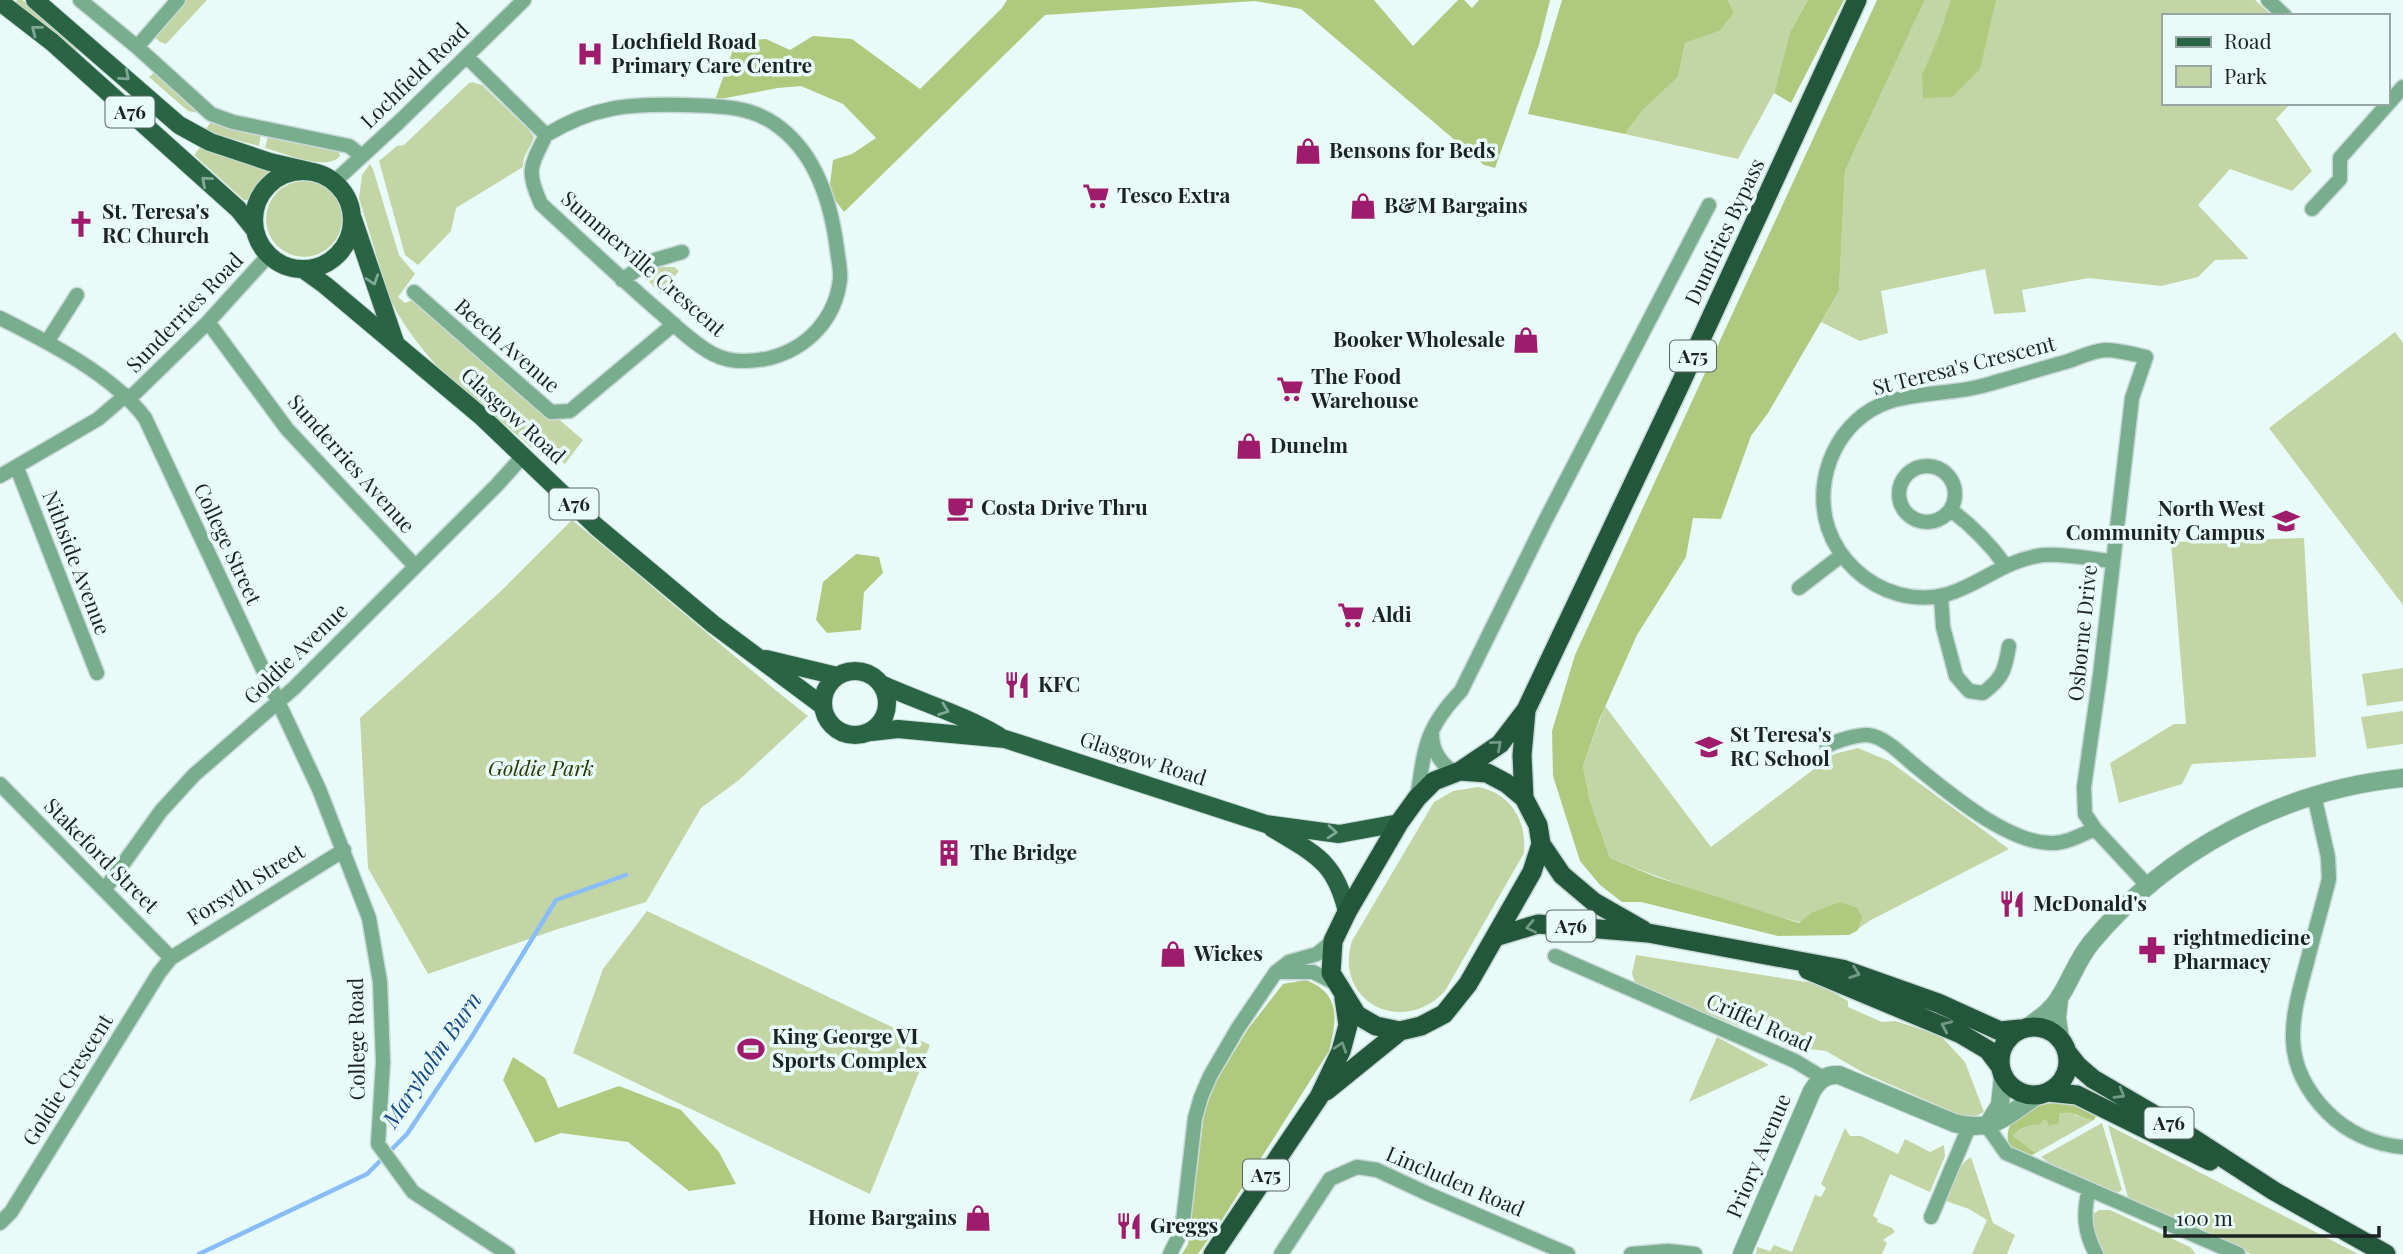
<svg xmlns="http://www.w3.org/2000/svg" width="2403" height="1254" font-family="'Playfair Display',serif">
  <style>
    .green { fill: #c3d5a5 }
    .forest { fill: #afca7f }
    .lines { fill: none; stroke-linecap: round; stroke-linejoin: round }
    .stream { stroke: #89bdfa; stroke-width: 4.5 }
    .minor-casing { stroke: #c8d8d7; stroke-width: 17 }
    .tertiary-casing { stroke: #c8d8d7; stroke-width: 20 }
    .primary-casing { stroke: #c8d8d7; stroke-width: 20 }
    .trunk-casing { stroke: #c8d8d7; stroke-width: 22 }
    .minor { stroke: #78ad8d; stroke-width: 14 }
    .tertiary { stroke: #78ad8d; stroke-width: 18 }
    .primary { stroke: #296545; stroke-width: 18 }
    .trunk { stroke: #23573b; stroke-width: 19 }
    .oneway { stroke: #7fa896 }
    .oneway2 { stroke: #729987 }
    .labels { text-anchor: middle; stroke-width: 7; stroke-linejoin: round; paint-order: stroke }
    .shield { fill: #e9fbf9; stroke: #5a6463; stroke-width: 2 }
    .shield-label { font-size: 19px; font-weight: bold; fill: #1c2323 }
    .poi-label { font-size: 21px; font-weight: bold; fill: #1c2323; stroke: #e9fbf9; text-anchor: start }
    .street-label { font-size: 21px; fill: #1c2323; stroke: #e9fbf9 }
    .park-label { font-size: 21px; font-style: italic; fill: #2a3900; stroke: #e9fbf9 }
    .water-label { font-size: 23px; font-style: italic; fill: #174b82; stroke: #e9fbf9 }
  </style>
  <rect width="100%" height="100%" fill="#e9fbf9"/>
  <!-- green -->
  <path class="green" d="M17,0h5l29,19 30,27 -6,6 -29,-27 -31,-22z
    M185,0h22l-41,44 -6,-2 -7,-7z
    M1728,0h80l-18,32 -16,61 -36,66 -113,-25 17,-23 36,-34 7,-34 35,-12 14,-18z
    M1925,0h330l17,16h-109v87h128l-15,16 36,52 -20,20 -62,-22 -32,36 51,54 -34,1 -17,17 -37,9 -72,-8 -67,12 4,22 -32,2 -9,-45 -104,22 7,42 -28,8 -39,-19 18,-31 6,-120z
    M155,72l50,42 -17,-3 -39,-34z
    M472,82l10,3 48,46 4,6c-3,11 -12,18 -11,30l-67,41 -5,23 -33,34 -13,-10 -26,-94 18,-15 7,-1 65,-62z
    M213,119l48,15 -2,12 -41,-11 -12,-6z
    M268,136l70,13 2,7c-13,16 -56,-3 -75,-8z
    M202,145l70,25 -12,10 -12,20h-4l-50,-45z
    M370,164l3,5 26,86 16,19 -17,23 7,6 10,-4 6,3 162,138 -18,24 -30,-19 -3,3 -94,-81c-19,-21 -39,-47 -50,-73l-29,-96 3,-23z
    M266 219a38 38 0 1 1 76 0a38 38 0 1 1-76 0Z
    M659,267h15l5,4 -19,23 -13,-15 4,-7z
    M2395,332l8,11v262l-134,-177z
    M572,520c79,64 155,132 236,196l-69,64 -38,28 -55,94 -91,28 -127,44 -60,-106 -8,-150 140,-126z
    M2304,538l12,219 -124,7 -10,20 -63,19 -9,-40 64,-39h12l-15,-182z
    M2403,668v33l-36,5 -5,-32z
    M1605,706l106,141 123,-93 24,-6 31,13 120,88 -138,71 -22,15c-80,-19 -162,-46 -239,-77l-20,-57 -7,-35z
    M2403,711v33l-36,5 -6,-32z
    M1478,787c33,6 49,34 46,66l-79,138c-42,46 -112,11 -93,-50l82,-139 19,-11z
    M647,911l283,134 -60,149 -297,-141 30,-84z
    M1636,955l183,29 29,17v6l34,15 13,-1 45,14 25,27 19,50 -8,4 -16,-1 -96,-42 -38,-22 -24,-3 3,-11 -56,-24 -8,14 -105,-41 -4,-13z
    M1717,1037l52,28 -80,37z
    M2065,1112c10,2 20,8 29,8l-58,33 -23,-17c11,-12 36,-18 52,-24z
    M2102,1123l20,67 -7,4 -69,-30 1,-3 -6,-4z
    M2108,1125l250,129h-107l-122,-53z
    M1845,1128l5,8h11l37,18 7,-15 25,13 14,-7 1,11 -15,36 -40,-18 -17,42 5,3 -1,3 15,6 3,4 -12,8 4,3 -5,11h-126l1,-7 13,4 4,-6 18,7 23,-57 6,2 5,-9 -5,-4z
    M1971,1157l22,66 22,12 -8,19h-35l15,-34 -18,-11 -23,-8c6,-15 11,-36 25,-44z
    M2099,1210h11l80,37 6,7h-94l-9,-19 -1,-20z"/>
  <!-- forest -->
  <path class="forest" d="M1007,0h367l39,46 45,-46h6l8,8 7,-8h71l-11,45 -44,123 -11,-3 -183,-156 -46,-8 -210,14 -201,197 -15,-20 4,-32 19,-6 24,-16 -33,-34 -42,-18 -23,2 -63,12 21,-59 30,-2 24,11 23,-14 39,3 68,50 82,-81z
    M1562,0h166l6,13 -14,18 -35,12 -7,34 -36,34 -17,23 -97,-20z
    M1808,0h36l-53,103 -17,-10 16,-61z
    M1877,0h48l-80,171 -6,120 -71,122 -17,23 -30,83 -28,-1 -7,39 -49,78 -37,83 -17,48 7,35 20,57 46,19 143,46 12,-10 29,-11 17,6 5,9 -4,13 -9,5 -71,1 -137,-34h-19l-22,-17 -20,-24 -27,-85 -1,-45 23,-76z
    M1951,0h45l-16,69 -28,28 -29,1 -1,-23 17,-39z
    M856,554l23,3 4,16 -19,19 -3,38 -34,3 -11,-13 7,-38z
    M1306,980c35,14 31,39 23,71l-106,167 -25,36h-16l6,-10 16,-130 11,-31 33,-54 35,-45z
    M513,1057l32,21 13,30 61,-22 62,24 38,42 17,32 -47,7 -61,-49 -67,-9 -26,10 -32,-63z
    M2061,1102l21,1 16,10 -4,7c-12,0 -21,-11 -35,-6v9l-10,3 -2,-6h-4l-4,5c-10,-2 -20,4 -26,11l23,17 -6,3 -21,-11c-9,-30 29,-42 52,-43z"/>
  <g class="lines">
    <!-- stream -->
    <path class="stream" d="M199,1254l168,-80 40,-40 64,-96 85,-138 70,-25"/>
    <defs>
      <path id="minor" d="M80,0l57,47 74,67 22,8 116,24 13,10
        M2268,0l17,16
        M137,47l41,-47
        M467,57l79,78c-16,32 -20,36 -5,69 38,35 75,70 114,104 18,15 37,35 58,46 17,9 39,8 57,4 38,-10 65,-39 70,-78 1,-10 -2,-22 -3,-31 -6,-47 -21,-97 -62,-125 -27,-19 -60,-18 -92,-19 -55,-1 -89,1 -137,30
        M334,182l65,-60 125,-122
        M2312,209l28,-30v-21l63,-71
        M622,280l26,-18 34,-10
        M414,292l137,120 19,-1 104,-87
        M0,318c48,24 113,57 145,100l174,371 50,129 11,64 3,80 -5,82 35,48 95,62
        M208,322l79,107 128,137
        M47,342l30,-47
        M130,398l78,-76 60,-66
        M1899 494a28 28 0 1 1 56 0a28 28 0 1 1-56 0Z
        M17,468l80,205
        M0,476l98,-57 28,-24
        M1951,510c21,16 39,34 54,55
        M2112,561c-21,-2 -49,-8 -69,-6 -56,7 -82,56 -145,39 -32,-9 -59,-34 -70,-66 -16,-50 10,-109 60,-126 30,-10 64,-8 94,-16 29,-8 58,-17 87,-25 11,-4 24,-10 36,-11 13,0 28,4 41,7l-14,41 -32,277 -16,112 1,27 10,15 53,57
        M1799,588l43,-33
        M1941,596l2,31 13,49 13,15 14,2c20,-15 22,-23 26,-47
        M1432,734c0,17 8,28 22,39
        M1827,746c9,-5 31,-12 41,-11 17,2 33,19 45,29 33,27 93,78 137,79 15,1 31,-8 45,-14
        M0,784l171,174
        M2314,795l14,62 1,22c-7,28 -15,55 -22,83 -16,58 -28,101 20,150 20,20 47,33 76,35
        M1417,798c8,-50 7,-68 44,-107l84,-170 164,-316
        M105,889l56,-78 33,-36 100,-87 203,-203 27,-30
        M1555,956l240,105 28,17
        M1276,972h37l24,12
        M1987,1126l19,27 232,101
        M2089,1189c-6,24 -5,43 7,65
        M1931,1217l38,-90
        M0,1223l11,-11 148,-239 12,-15 173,-108
        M1170,1254l12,-24 13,-112 6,-21 9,-21 28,-48 38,-56 13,-10 28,-8 16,-13
        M1281,1254l49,-75 27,-12 20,3 49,23 142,61
        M1631,1254l37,-3 27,3"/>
      <path id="tertiary" d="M2059,999l-2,19 3,20
        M2028,1027c11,-8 24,-17 31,-29 12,-18 18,-38 32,-55 77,-93 192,-153 312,-165
        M1987,1126l13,-21 3,-29
        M1742,1254l70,-163c7,-11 14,-17 27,-16l115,48c41,11 53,-9 84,-28"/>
      <path id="primary" d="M35,0l144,125 31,17 60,20 39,9
        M0,2l52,40 186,167 16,20
        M254 220a49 49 0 1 1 98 0a49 49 0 1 1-98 0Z
        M353,219l42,123
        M304,270l21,15 156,131 116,111 116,97 110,82
        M766,659l71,17
        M823 703a32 32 0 1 1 64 0a32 32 0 1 1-64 0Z
        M881,684c39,18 81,30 118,52
        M871,732l27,-3 107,10 261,85 73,10 60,-11
        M1272,828c42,26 63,32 75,84"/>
      <path id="trunk" d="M1460,771l40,-27 26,-34 153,-323 178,-387
        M1460,771l27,2 19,10 18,15 14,27 3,19 -9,28 -64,112 -24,30 -23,12 -21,5 -24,-5 -19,-11 -26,-42 2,-32 14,-29 52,-89 18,-25 17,-17z
        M1524,798l-2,-43 4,-44
        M1541,844l21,31 32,27 49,28
        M1495,937l43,-13 110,9 194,36 96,34 62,28 20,-2
        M1808,970l153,64 27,16 12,16
        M2000 1061a34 34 0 1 1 68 0a34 34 0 1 1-68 0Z
        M2067,1052l11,14 15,13 84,49 97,63 112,63
        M1326,1091l74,-60
        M2048,1092l29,3 133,66
        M1213,1254l106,-157 22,-46 7,-26 -4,-27"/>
    </defs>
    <!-- minor casing -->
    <use href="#minor" class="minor-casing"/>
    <!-- tertiary casing -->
    <use href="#tertiary" class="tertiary-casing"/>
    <!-- primary casing -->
    <use href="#primary" class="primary-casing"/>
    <!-- trunk casing -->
    <use href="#trunk" class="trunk-casing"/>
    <!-- minor -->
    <use href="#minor" class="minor"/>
    <!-- tertiary -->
    <use href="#tertiary" class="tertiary"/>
    <!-- primary -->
    <use href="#primary" class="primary"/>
    <!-- trunk -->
    <use href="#trunk" class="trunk"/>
  </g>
  <!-- one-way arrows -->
  <defs><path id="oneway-chevron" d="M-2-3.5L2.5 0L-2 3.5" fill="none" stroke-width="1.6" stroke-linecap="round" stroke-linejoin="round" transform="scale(1.75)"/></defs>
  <g class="oneway">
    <use href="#oneway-chevron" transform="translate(36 30) rotate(-142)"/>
    <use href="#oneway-chevron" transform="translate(125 76) rotate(41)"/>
    <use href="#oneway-chevron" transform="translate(206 181) rotate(-139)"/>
    <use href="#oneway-chevron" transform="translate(373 280) rotate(72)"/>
    <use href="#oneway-chevron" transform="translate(944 710) rotate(20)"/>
    <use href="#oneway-chevron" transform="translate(1332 832) rotate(4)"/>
  </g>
  <g class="oneway2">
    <use href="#oneway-chevron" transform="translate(1497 745) rotate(-41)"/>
    <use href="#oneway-chevron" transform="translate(1531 927) rotate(168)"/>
    <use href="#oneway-chevron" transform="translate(1855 973) rotate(19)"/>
    <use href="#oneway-chevron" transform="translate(1946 1026) rotate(-156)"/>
    <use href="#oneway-chevron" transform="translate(1341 1047) rotate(-72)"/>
    <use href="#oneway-chevron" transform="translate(2120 1094) rotate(31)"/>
  </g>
  <!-- icons -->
  <defs>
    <symbol id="hospital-bare" viewBox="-9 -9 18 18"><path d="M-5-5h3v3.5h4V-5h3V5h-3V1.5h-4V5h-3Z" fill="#9f1b6b" stroke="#e9fbf9" stroke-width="2.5" paint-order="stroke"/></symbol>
    <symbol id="shop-bare" viewBox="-9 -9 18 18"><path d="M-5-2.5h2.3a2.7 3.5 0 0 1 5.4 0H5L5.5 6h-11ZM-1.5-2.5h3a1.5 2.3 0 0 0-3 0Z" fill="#9f1b6b" stroke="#e9fbf9" stroke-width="2.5" paint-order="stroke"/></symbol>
    <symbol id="supermarket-bare" viewBox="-9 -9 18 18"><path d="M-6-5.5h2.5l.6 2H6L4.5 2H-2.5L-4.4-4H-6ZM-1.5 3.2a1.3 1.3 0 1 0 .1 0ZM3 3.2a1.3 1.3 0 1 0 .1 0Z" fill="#9f1b6b" stroke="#e9fbf9" stroke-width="2.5" paint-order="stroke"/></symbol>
    <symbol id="church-bare" viewBox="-9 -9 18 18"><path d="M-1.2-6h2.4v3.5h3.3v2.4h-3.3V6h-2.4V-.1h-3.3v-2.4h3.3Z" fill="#9f1b6b" stroke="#e9fbf9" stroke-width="2.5" paint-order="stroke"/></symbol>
    <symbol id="cafe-bare" viewBox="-9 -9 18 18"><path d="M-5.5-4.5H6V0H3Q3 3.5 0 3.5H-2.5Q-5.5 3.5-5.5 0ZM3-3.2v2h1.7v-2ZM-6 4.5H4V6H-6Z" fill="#9f1b6b" stroke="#e9fbf9" stroke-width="2.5" paint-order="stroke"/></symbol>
    <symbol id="school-bare" viewBox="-9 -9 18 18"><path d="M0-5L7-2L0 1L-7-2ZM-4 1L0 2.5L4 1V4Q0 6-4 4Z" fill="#9f1b6b" stroke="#e9fbf9" stroke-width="2.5" paint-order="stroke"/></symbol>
    <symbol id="restaurant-bare" viewBox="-9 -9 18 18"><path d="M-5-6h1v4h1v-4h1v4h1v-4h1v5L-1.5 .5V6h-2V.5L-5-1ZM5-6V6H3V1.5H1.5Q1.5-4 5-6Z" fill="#9f1b6b" stroke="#e9fbf9" stroke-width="2.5" paint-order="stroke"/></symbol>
    <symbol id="building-bare" viewBox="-9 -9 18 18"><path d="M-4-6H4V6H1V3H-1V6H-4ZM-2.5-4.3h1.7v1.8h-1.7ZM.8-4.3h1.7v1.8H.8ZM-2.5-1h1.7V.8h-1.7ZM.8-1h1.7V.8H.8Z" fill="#9f1b6b" stroke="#e9fbf9" stroke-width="2.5" paint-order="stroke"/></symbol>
    <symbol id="pharmacy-bare" viewBox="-9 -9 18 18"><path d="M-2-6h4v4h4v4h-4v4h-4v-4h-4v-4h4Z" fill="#9f1b6b" stroke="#e9fbf9" stroke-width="2.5" paint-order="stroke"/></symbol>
    <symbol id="stadium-bare" viewBox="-9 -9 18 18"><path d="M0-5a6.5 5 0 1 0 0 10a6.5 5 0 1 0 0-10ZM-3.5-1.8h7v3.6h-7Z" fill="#9f1b6b" stroke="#e9fbf9" stroke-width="2.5" paint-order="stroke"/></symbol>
  </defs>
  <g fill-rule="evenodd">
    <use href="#hospital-bare" x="571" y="35" width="38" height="38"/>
    <use href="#shop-bare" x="1289" y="132" width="38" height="38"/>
    <use href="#supermarket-bare" x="1077" y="177" width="38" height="38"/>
    <use href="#shop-bare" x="1344" y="187" width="38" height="38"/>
    <use href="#church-bare" x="62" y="205" width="38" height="38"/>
    <use href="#shop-bare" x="1507" y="321" width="38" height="38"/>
    <use href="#supermarket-bare" x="1271" y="370" width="38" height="38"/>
    <use href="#shop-bare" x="1230" y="427" width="38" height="38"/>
    <use href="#cafe-bare" x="941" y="489" width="38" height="38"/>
    <use href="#school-bare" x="2267" y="502" width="38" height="38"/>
    <use href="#supermarket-bare" x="1332" y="596" width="38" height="38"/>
    <use href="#restaurant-bare" x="998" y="666" width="38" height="38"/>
    <use href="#school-bare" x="1690" y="728" width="38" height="38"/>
    <use href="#building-bare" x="930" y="834" width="38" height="38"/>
    <use href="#restaurant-bare" x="1993" y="885" width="38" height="38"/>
    <use href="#pharmacy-bare" x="2133" y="931" width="38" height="38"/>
    <use href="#shop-bare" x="1154" y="935" width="38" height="38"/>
    <use href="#stadium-bare" x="732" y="1030" width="38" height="38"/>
    <use href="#shop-bare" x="959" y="1199" width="38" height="38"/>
    <use href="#restaurant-bare" x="1110" y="1207" width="38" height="38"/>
  </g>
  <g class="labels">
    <!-- shield labels -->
    <g class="shield">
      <rect x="105.5" y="96.5" width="49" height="31" rx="5"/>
      <rect x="1670" y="340.5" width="46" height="31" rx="5"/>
      <rect x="549.5" y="488.5" width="49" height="31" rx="5"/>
      <rect x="1546.5" y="910.5" width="49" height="31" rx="5"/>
      <rect x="2144.5" y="1107.5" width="49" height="31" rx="5"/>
      <rect x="1243" y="1159.5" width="46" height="31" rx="5"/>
    </g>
    <g class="shield-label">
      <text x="130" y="119">A76</text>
      <text x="1693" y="363">A75</text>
      <text x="574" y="511">A76</text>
      <text x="1571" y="933">A76</text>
      <text x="2169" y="1130">A76</text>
      <text x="1266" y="1182">A75</text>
    </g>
    <!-- poi labels -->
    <g class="poi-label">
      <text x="611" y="49">Lochfield Road<tspan x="611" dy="24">Primary Care Centre</tspan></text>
      <text x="1329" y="158">Bensons for Beds</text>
      <text x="1117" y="203">Tesco Extra</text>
      <text x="1384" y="213">B&amp;M Bargains</text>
      <text x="102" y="219">St. Teresa's<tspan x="102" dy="24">RC Church</tspan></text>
      <text x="1505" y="347" text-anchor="end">Booker Wholesale</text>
      <text x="1311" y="384">The Food<tspan x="1311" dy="24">Warehouse</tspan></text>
      <text x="1270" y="453">Dunelm</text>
      <text x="981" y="515">Costa Drive Thru</text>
      <text x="2265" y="516" text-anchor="end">North West<tspan x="2265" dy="24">Community Campus</tspan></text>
      <text x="1372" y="622">Aldi</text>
      <text x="1038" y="692">KFC</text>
      <text x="1730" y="742">St Teresa's<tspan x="1730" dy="24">RC School</tspan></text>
      <text x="970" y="860">The Bridge</text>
      <text x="2033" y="911">McDonald's</text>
      <text x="2173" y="945">rightmedicine<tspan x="2173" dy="24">Pharmacy</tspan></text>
      <text x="1194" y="961">Wickes</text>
      <text x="772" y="1044">King George VI<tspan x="772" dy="24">Sports Complex</tspan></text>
      <text x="957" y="1225" text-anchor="end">Home Bargains</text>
      <text x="1150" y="1233">Greggs</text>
    </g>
    <!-- street labels -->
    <g class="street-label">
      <text transform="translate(415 76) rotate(-44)" y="7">Lochfield Road</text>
      <text transform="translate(1725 232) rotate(-65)" y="7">Dumfries Bypass</text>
      <text transform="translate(643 264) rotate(41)" y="7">Summerville Crescent</text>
      <text transform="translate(185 313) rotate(-46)" y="7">Sunderries Road</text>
      <text transform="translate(507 346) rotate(41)" y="7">Beech Avenue</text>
      <text transform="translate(1964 366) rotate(-14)" y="7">St Teresa's Crescent</text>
      <text transform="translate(513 416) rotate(42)" y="7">Glasgow Road</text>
      <text transform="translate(351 464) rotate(48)" y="7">Sunderries Avenue</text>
      <text transform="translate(227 544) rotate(65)" y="7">College Street</text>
      <text transform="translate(76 563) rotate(69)" y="7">Nithside Avenue</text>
      <text transform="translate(2083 633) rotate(-84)" y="7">Osborne Drive</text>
      <text transform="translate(296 654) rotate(-44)" y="7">Goldie Avenue</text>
      <text transform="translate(1143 759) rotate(18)" y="7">Glasgow Road</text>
      <text transform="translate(101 856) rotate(45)" y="7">Stakeford Street</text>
      <text transform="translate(246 885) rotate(-32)" y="7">Forsyth Street</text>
      <text transform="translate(1759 1023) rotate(24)" y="7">Criffel Road</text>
      <text transform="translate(357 1039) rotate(-91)" y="7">College Road</text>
      <text transform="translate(68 1080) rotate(-58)" y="7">Goldie Crescent</text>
      <text transform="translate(1759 1156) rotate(-67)" y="7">Priory Avenue</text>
      <text transform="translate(1455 1182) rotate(23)" y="7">Lincluden Road</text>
    </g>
    <!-- park labels -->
    <g class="park-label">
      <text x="541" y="776">Goldie Park</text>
    </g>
    <!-- water labels -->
    <g class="water-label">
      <text transform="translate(432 1060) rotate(-56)" y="8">Maryholm Burn</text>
    </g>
  </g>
  <!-- legend -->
  <rect x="2162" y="14" width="228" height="91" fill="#e9fbf9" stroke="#97a5a3" stroke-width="2"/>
  <rect x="2176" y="37" width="35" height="10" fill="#296545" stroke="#97a5a3" stroke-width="2"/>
  <text x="2224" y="49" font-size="21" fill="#1c2323">Road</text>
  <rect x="2176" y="66" width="35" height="21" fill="#c3d5a5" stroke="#97a5a3" stroke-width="2"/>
  <text x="2224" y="84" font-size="21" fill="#1c2323">Park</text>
  <!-- scale -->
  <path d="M2165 1226v10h214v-10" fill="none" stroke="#1c2323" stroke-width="3.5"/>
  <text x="2176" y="1226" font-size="21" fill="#1c2323" stroke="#e9fbf9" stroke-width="5" paint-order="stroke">100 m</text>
</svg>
